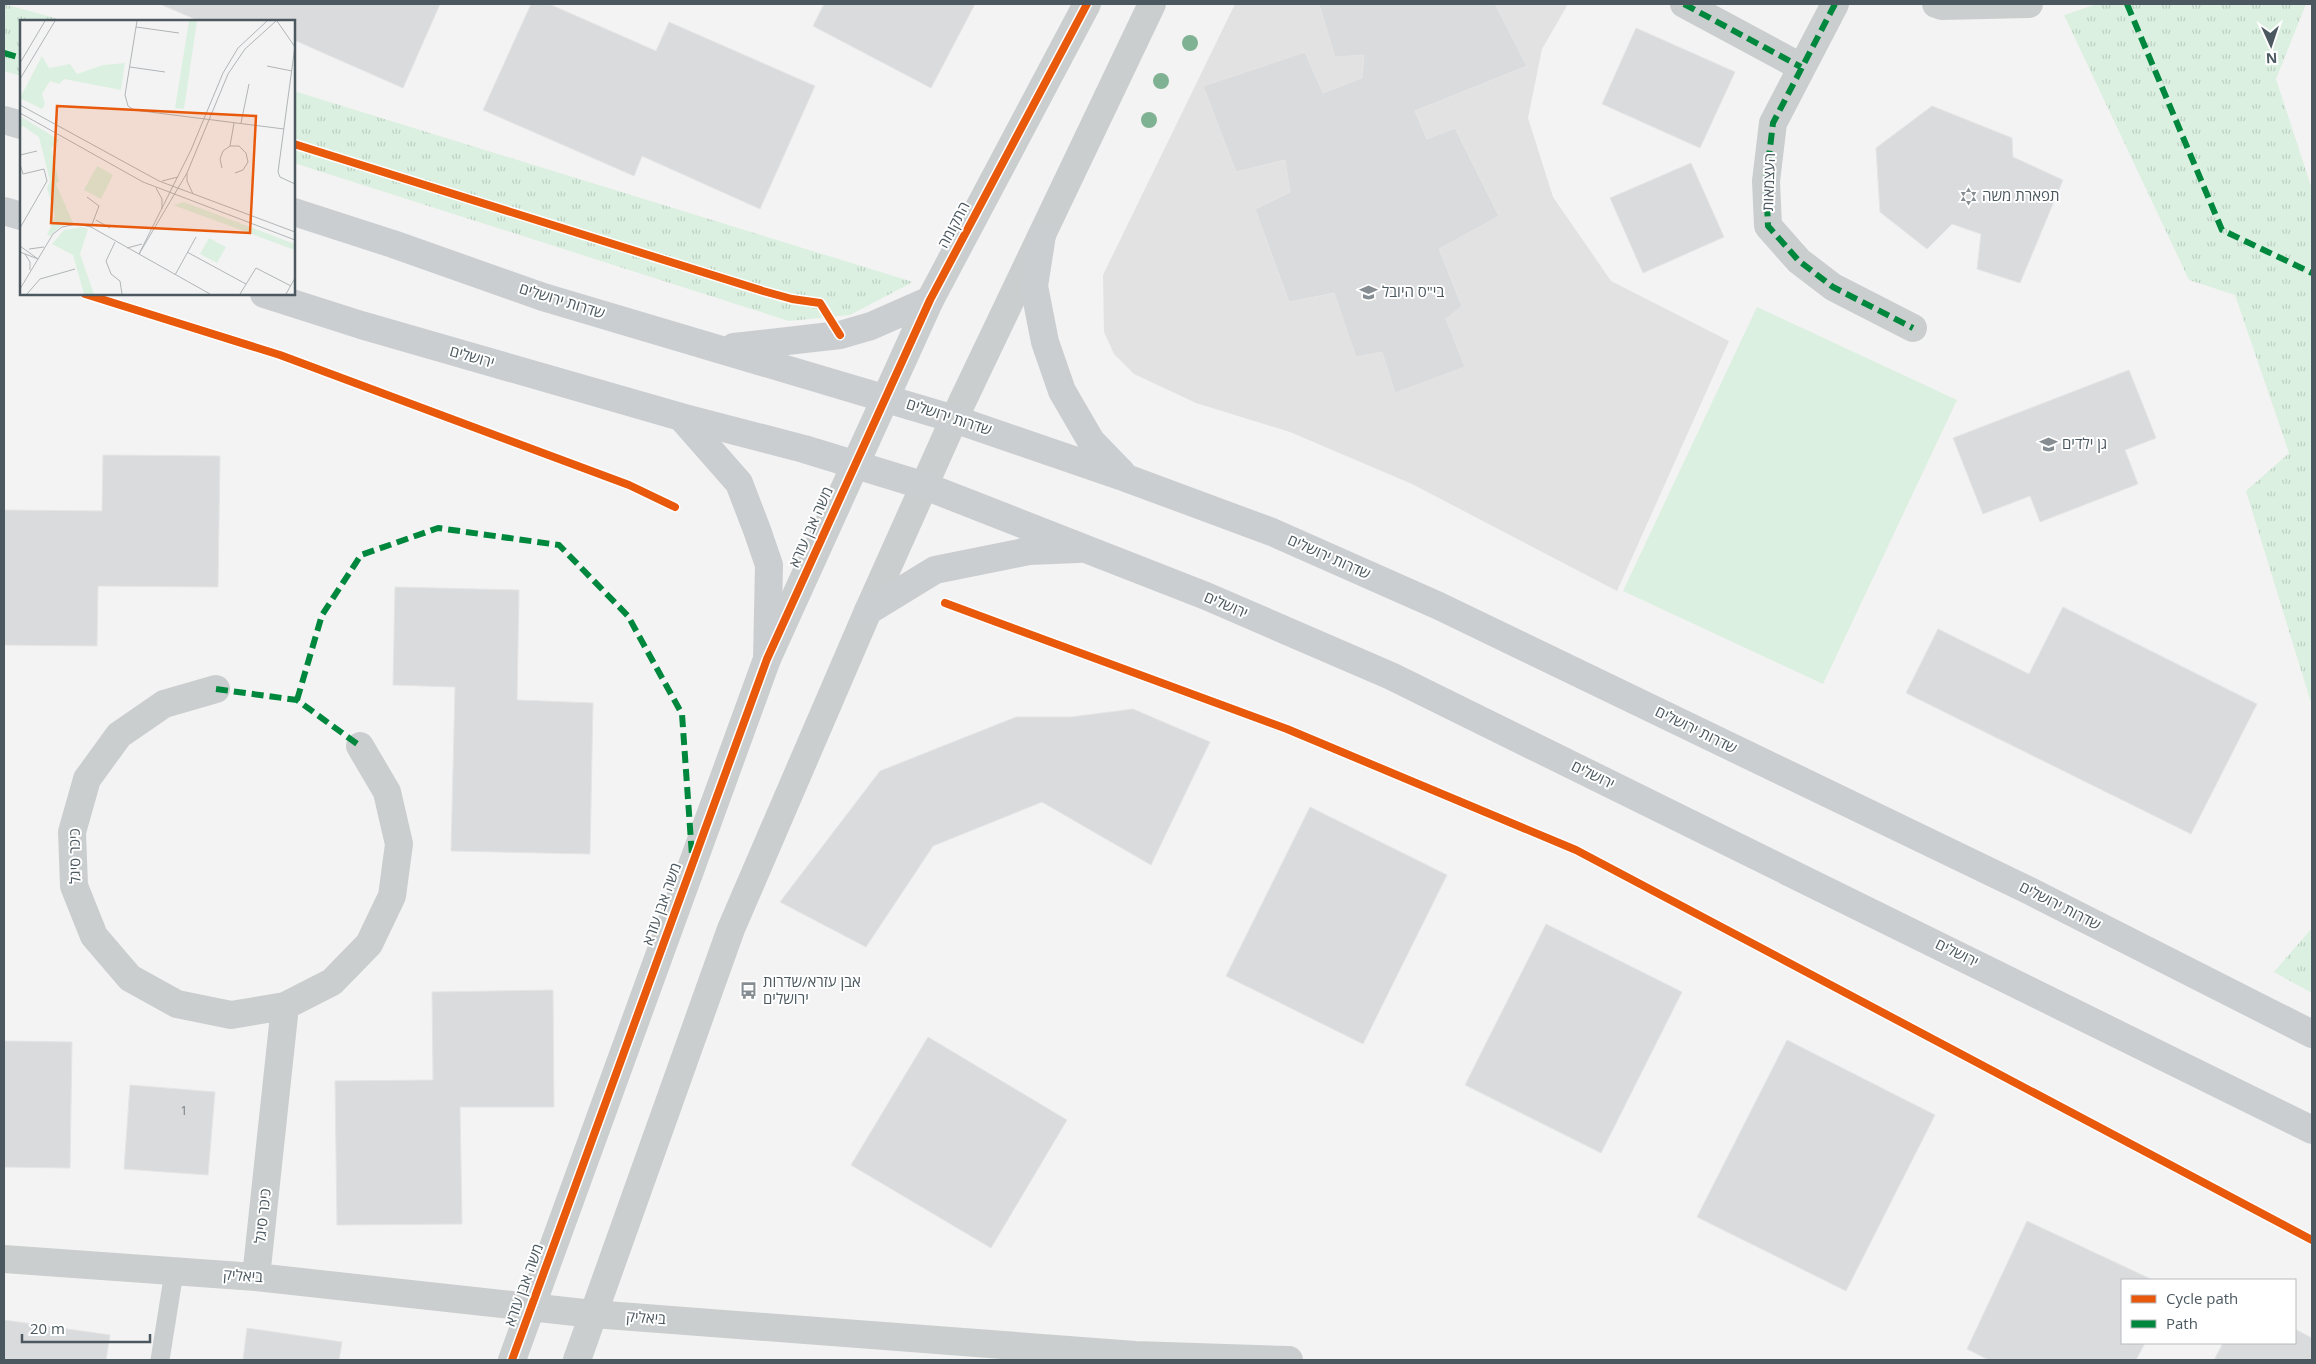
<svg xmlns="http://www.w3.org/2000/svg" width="2316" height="1364" font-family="'Open Sans',Heebo,sans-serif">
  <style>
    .education { fill: #e2e2e3 }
    .green { fill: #dbf0e0 }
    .park { fill: url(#park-tufts) }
    .building { fill: #dadbdc; stroke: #e5e5e6 }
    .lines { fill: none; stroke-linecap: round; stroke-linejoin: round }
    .path { stroke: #bbc5c1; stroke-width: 3; stroke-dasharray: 4 2.5; stroke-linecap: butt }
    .service { stroke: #cbcece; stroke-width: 19 }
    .minor { stroke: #cbcece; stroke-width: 28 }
    .tertiary { stroke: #cbcece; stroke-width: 28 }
    .secondary { stroke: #cbced0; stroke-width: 28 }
    .quiet { stroke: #00873e; stroke-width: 6; stroke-dasharray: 12 6; stroke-linecap: butt }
    .cycleway-casing { stroke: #fff; stroke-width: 11 }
    .cycleway { stroke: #e8590c; stroke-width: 8 }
    .tree { fill: #7fb292 }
    .labels { text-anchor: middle; stroke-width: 4; stroke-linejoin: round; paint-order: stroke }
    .number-label { font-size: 12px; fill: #707a80 }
    .street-label { font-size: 15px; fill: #4b585f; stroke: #fff }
    .poi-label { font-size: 15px; fill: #4b585f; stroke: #fff; text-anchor: start }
    .inset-road { fill: none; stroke: #b0b5b8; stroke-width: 1 }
    .view { fill: #e8590c; fill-opacity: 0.15; stroke: #e8590c; stroke-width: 2.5 }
    .inset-edge { fill: none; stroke: #4b585f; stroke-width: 2.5 }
  </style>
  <defs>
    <pattern id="park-tufts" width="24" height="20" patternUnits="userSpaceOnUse" patternTransform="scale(1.25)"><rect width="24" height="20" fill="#dbf0e0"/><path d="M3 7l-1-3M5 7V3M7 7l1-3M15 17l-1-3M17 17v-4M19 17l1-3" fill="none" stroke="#bdd0c3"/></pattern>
  </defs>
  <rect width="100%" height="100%" fill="#f4f3f3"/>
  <!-- education -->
  <path class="education" d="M1235,4h333l-26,45 -14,69 25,79 58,84 118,60 -112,250 -205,-107 -122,-52 -94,-29 -62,-29 -20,-20 -10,-22 -1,-57z"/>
  <!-- green -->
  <path class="green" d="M1757,307l200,93 -134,284 -200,-93z"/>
  <!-- park -->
  <path class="park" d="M4,4l62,17h-45v55l-17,-5z
    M2097,4h209l-30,75 36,110v517l-66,-215 43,-38 -54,-158 -46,-15 -125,-265z
    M294,91l619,191 -63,33 -61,6 -495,-158z
    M2312,928v65l-38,-21z"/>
  <!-- building -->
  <path class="building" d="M160,4h280l-37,84 -109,-48v-19h-95z
    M531,4h18l107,47 13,-29 146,64 -55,123 -118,-53 -8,20 -151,-66z
    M824,4h151l-44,84 -118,-62z
    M1319,4h176l32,62 -112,45 12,28 28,-11 44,88 -60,33 23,57 -16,13 19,48 -70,26 -13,-41 -26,5 -22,-64 -45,9 -34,-93 35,-17 -5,-32 -49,12 -33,-86 102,-34 18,41 39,-15 2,-23 -29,2z
    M1636,28l99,44 -35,76 -98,-44z
    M1932,106l80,32 1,19 50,23 -43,103 -43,-14 4,-35 -29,-10 -25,25 -47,-37 -4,-64z
    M1691,163l33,74 -81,36 -33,-75z
    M2129,370l27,68 -31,12 13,34 -98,38 -10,-26 -47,18 -30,-76z
    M103,455l117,1 -2,131 -120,-1 -1,60 -93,-1v-135l98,1z
    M395,587l124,3 -2,110 76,3 -3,151 -139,-3 4,-164 -62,-2z
    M2063,607l194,97 -66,130 -285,-141 32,-64 91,45z
    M1133,709l77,33 -59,123 -109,-63 -109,44 -67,101 -86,-45 100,-131 136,-54h55z
    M1310,807l137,68 -84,169 -137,-68z
    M1546,924l136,68 -81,161 -136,-68z
    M553,990l1,117h-94l2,117 -125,1 -2,-144 98,-1 -1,-88z
    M928,1037l139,83 -76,128 -140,-83z
    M1787,1040l148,75 -89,176 -149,-74z
    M4,1041l68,1 -2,126 -66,-1z
    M130,1085l85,7 -7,83 -84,-6z
    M2027,1221l126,59h-31v63h23l-9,17h-147l-22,-11z
    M4,1320l106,15 -4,25h-102z
    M247,1328l95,14 -3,18h-96z
    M2295,1329l17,9v22h-98l9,-17h72z"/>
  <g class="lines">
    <!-- path -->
    <path class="path" d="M294,145v-1"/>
    <!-- service -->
    <path class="service" d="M160,1360l14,-88"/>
    <!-- minor -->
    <path class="minor" d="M1684,4l117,63
      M1835,4l-62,119 -7,58 2,45 31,35 34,26 80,41
      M216,689l-52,15 -45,31 -32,44 -15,53 2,54 20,50 36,42 47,26 54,11 54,-9 47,-24 37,-38 23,-48 7,-52 -12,-52 -27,-46
      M4,1259l252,18 337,37 542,41 154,5
      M256,1277l29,-271"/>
    <!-- tertiary -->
    <path class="tertiary" d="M1936,4l6,2 87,-2
      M512,1360l255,-701 163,-359 157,-296
      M577,1360l154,-431 137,-318 86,-192 198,-415"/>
    <!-- secondary -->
    <path class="secondary" d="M4,120l17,5
      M4,211l17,5
      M294,212l99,32 150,53 411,122 172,59 146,54 167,74 591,285 282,143
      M1042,235l-8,51 11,56 17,49 29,50 31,32
      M264,294l97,31 320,92 123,32 121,37 281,110 185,80 921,454
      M734,347l106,-12 31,-9 59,-26
      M681,417l58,66 18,47 12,35 -2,94
      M868,611l67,-41 94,-19 49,-2"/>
    <!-- quiet -->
    <path class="quiet" d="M1684,4l117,63
      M1835,4l-62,119 -7,58 2,45 31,35 34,26 80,41
      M2127,4l95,226 90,43
      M4,53l17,5
      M216,689l81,11 63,46
      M297,700l25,-85 39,-60 77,-27 121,17 69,71 54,98 10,142"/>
    <defs>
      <path id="cycleway" d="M294,144l469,147 29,8 28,4 20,32
        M85,294l195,61 349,130 46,22
        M945,603l342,126 289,121 736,390
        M512,1360l255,-701 163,-359 157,-296"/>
    </defs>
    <!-- cycleway casing -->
    <use href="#cycleway" class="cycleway-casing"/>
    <!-- cycleway -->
    <use href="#cycleway" class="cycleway"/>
  </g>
  <!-- trees -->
  <g class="tree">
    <circle cx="1190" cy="43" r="8"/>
    <circle cx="1161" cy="81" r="8"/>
    <circle cx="1149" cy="120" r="8"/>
  </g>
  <!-- icons -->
  <defs>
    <symbol id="synagogue-bare" viewBox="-9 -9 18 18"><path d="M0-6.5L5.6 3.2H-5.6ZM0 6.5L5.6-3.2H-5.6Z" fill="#868e93" stroke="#fff" stroke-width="2.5" paint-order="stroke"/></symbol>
    <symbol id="school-bare" viewBox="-9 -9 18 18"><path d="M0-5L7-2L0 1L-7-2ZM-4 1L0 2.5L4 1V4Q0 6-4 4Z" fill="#868e93" stroke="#fff" stroke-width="2.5" paint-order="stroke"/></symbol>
    <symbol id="bus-bare" viewBox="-9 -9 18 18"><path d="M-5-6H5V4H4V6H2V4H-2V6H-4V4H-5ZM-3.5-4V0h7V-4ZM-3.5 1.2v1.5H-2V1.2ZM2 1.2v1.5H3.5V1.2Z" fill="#868e93" stroke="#fff" stroke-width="2.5" paint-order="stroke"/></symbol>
  </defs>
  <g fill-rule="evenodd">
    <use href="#synagogue-bare" x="1956" y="184" width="25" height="25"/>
    <use href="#school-bare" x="1356" y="280" width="25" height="25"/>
    <use href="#school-bare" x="2036" y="432" width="25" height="25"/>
    <use href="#bus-bare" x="736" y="978" width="25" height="25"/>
  </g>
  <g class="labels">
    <!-- number labels -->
    <g class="number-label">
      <text x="184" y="1115">1</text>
    </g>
    <!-- street labels -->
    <g class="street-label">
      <text transform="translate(1769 182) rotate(-88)" y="5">העצמאות</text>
      <text transform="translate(954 225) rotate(-62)" y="5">התקומה</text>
      <text transform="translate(562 301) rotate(17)" y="5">שדרות ירושלים</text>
      <text transform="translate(472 357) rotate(16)" y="5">ירושלים</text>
      <text transform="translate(949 417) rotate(18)" y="5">שדרות ירושלים</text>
      <text transform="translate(811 527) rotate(-66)" y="5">משה אבן עזרא</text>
      <text transform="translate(1329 557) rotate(24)" y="5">שדרות ירושלים</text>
      <text transform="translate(1226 605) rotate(23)" y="5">ירושלים</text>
      <text transform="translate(1696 730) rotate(26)" y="5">שדרות ירושלים</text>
      <text transform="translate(1593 775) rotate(26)" y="5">ירושלים</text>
      <text transform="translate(75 856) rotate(-91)" y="5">כיכר סיגל</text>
      <text transform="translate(662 904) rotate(-70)" y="5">משה אבן עזרא</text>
      <text transform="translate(2060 906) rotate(27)" y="5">שדרות ירושלים</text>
      <text transform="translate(1957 953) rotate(26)" y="5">ירושלים</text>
      <text transform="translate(263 1216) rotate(-84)" y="5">כיכר סיגל</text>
      <text transform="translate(243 1276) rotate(4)" y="5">ביאליק</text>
      <text transform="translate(524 1285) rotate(-70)" y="5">משה אבן עזרא</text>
      <text transform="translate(646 1318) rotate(4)" y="5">ביאליק</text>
    </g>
    <!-- poi labels -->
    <g class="poi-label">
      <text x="1982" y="201">תפארת משה</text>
      <text x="1382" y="297">בי"ס היובל</text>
      <text x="2062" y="449">גן ילדים</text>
      <text x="763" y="987">אבן עזרא/שדרות<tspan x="763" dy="17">ירושלים</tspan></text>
    </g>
  </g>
  <!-- overview -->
  <g transform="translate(20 20)">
    <rect width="275" height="275" fill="#f4f3f3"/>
    <path d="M77,146l16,9 -12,24 -17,-9z" fill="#dbf0e0"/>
    <path d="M169,1h8l-13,88 -9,-1zM22,36l7,12 21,-4 7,10 26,-9 22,-2 -4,27 -57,-11 -5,5 -9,-3 -8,13 3,10 -3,5 -22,-11zM0,96l39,24 -8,8 8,33 -3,3 17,39 -12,3 -11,10 -3,-1 8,-19 -8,-28 3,-7 -11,-44 -16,-11 -3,3zM164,182l111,42v6l-122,-45zM62,207l6,2 -8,25 14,40h-10l-11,-39 -21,-11 12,-14zM189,218l17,9 -9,16 -17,-9z" fill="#dbf0e0"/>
    <path class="inset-road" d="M117,1l-12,74 3,11 6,4 150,19M257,1l18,26M116,7l43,6M275,26l-17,126 2,5 15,7M0,43l25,-42M247,46l25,5M110,47l35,5M0,59l35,-58M0,85l139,76 136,51M0,93l123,69 152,58M221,103l8,-39M210,126l4,-23M0,135l17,-4M0,144l3,10 21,-5 3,12 -27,47M202,148l-2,-9 3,-8 7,-5h9l7,7 2,9 -5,8 -8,3M167,153v8l6,13M142,161l16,-4M136,168l6,11v10M67,177l12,9 -8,21M76,200l14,8M95,222l-9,19 5,13 9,7 2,13M0,226l18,13M107,228l15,-4M9,229l15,-2M0,232l18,7M167,232l59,32M5,234l5,8v8M119,234l48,-81 41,-99 17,-25 31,-28M119,234l52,-104 32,-77 15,-25 29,-27M155,255l21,-38M0,269l33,-55 9,-7 15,-3 14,3 119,67M7,274l13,-15 35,-10M220,274l16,-26 35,18M266,274l9,-16"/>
    <path class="view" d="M37,86l199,10 -6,117 -199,-10z"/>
    <rect width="275" height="275" class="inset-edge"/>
  </g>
  <!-- border -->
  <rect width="2316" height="1364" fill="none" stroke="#4b585f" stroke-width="10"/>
  <!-- legend -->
  <rect x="2121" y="1279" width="175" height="65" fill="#ffffff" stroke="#b7bcbf"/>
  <rect x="2131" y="1295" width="25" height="8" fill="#e8590c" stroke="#b7bcbf"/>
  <text x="2166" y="1304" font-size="15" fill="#4b585f">Cycle path</text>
  <rect x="2131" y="1320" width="25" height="8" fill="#00873e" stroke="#b7bcbf"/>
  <text x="2166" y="1329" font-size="15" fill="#4b585f">Path</text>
  <!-- north arrow -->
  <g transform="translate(2271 45) rotate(177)" stroke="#ffffff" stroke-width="4" paint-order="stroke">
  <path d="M0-4L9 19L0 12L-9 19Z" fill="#4b585f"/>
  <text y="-8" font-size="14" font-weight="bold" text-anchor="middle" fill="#4b585f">N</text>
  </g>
  <!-- scale -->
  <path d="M22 1334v8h128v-8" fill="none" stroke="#4b585f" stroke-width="2.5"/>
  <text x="30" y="1334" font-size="15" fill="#4b585f" stroke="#ffffff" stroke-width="4" paint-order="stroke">20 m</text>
</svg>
